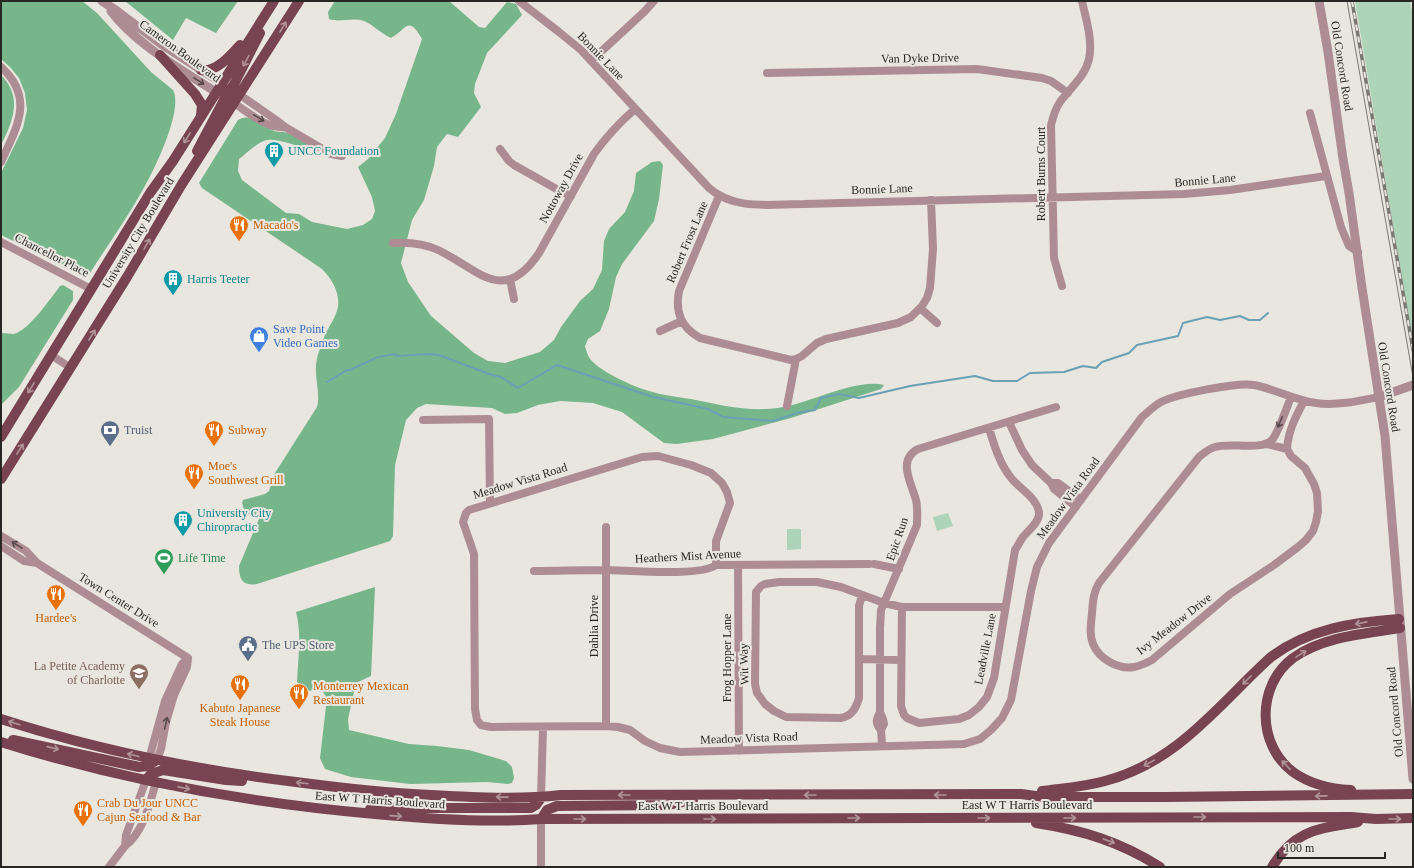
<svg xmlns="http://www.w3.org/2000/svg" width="1414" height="868" font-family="Georgia,serif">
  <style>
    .green { fill: #add3b8 }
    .forest { fill: #77b58b }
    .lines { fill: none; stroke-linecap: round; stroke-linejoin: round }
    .stream { stroke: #69a0b5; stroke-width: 2 }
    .minor { stroke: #ad8d93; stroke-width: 8 }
    .tertiary { stroke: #ad8d93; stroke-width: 9 }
    .primary { stroke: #794451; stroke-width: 10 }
    .tram { stroke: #7a7873; stroke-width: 1 }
    .rail-casing { stroke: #7a7873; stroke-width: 3.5 }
    .rail { stroke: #e8e6de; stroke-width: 2; stroke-dasharray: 6; stroke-linecap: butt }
    .oneway { stroke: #b09598 }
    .oneway2 { stroke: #574b4b }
    .labels { text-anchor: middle; stroke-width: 4; stroke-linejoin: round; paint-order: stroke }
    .street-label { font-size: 12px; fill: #282724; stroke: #e8e6de }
    .culture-label { font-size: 12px; fill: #0d838f; stroke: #e8e6de; text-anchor: start }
    .food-label { font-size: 12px; fill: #c56008; stroke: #e8e6de; text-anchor: start }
    .shop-label { font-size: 12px; fill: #366cbe; stroke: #e8e6de; text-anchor: start }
    .service-label { font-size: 12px; fill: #4e5e75; stroke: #e8e6de; text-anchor: start }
    .leisure-label { font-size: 12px; fill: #27864d; stroke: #e8e6de; text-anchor: start }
    .education-label { font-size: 12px; fill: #785e54; stroke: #e8e6de; text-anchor: end }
  </style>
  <rect width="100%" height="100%" fill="#e8e6de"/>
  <!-- green -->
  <path class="green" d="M1355,1h55l3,16v326z
    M948,513l5,13 -16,5 -4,-14z
    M787,529h14v20l-14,1z"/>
  <!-- forest -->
  <path class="forest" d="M1,1h81l15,12 54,59 22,18c11,20 -20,83 -32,103 -15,27 -34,53 -51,80l-6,2 -83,-40v-62l22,-45 4,-18 -2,-17 -6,-15 -9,-11 -9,-8z
    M125,1h113l-22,32 -30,-15 -13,22z
    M335,1h114l30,26 6,1 22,-26 9,2 6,11 -35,38 -12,31 -1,9 7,14 -23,30 -11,-3 -10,13 -3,19 -10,34 -12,20 -11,43 7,19 23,34 43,37 14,8 17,2 35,-11 14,-12 7,-13 19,-26 13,-12 9,-19 2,-29 5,-12 16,-17 9,-21 2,-18 16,-11 8,-1 3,4 -4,34 -5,22 -32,43 -6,13 -7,32 -9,22 -12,8 -3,7c1,4 3,11 6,14 10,12 43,27 58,31 13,4 28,6 42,8 29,6 57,13 87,9 31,-4 77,-30 106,-23l-3,4 -90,29 -78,21 -36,5 -13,-1 -42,-31 -29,-9 -33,-2 -22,4 -21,8 -12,1 -13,-6 -66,-4 -9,4 -11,12 -11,45 -2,71 -3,5 -133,43c-14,2 -18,-4 -18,-18l20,-47 -1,-3 -13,-3 -3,-10 1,-3 22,-6 4,-3 6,-18 42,-66c4,-15 -4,-32 0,-49 2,-7 5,-16 8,-23 4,-9 11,-18 13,-28 2,-14 -6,-28 -16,-38l-120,-81 -3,-5 39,-63c12,-8 24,5 34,10 4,2 8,2 12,2 9,2 16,8 23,12l-3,4c-9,-3 -28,-10 -37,-8 -10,2 -20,13 -28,19l-1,12 4,9 44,33 13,1 13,8 35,7 16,-4 9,-6 3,-8 -3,-14 -14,-30 10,-8 17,-21 11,-24 26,-75c-14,-25 -16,-9 -31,-1 -9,-4 -19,-14 -27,-17 -12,-4 -24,2 -35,-2l-1,-7z
    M1,75c22,22 12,46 0,70z
    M63,285l10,6v9l-54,87 -18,18v-72c4,0 9,1 13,1 15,-4 36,-35 46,-48z
    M375,587l-4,89 -15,7 -8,36 1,11 60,14 28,2 32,4 37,11 6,6 2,11 -2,5 -4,1 -21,-2 -77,2 -59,-7 -26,-8 -5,-11 7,-60 -4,-6 -19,-2 -7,-8c1,-23 5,-48 -1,-70z"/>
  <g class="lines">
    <!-- stream -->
    <path class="stream" d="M327,382l20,-12h3l28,-13 17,-3 2,2 32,-2 10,1 50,19 12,3 17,11 39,-23 96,32 55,12 15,8 50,4 24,-8 18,-3 6,-12 18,-4 20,4 51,-12 65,-10 18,5h24l13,-8 34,-1 19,-6 13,2 6,-6 27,-9 8,-8 41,-9 5,-13 24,-6 13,3 20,-4 9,4h11l8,-7"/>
    <!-- minor -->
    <path class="minor" d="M519,1l40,31 22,18 128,138c26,23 63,16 95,16l380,-10 46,-4 96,-14
      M591,61l53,-49 10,-11
      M1,67c34,31 16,60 0,95
      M767,73l210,-4 65,9 9,3 17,12
      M240,95l36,25 9,7 46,27 11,2
      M234,103c15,10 33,26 51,24
      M1310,113l31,114 8,19 9,6
      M500,149l9,12 5,4 46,26 11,5
      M719,196l-40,95c-4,22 2,36 21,47l91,22 5,-1
      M1,242l90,47
      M393,243c15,-1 30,0 45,7 39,18 65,57 101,3l55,-99c12,-17 25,-31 41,-45
      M510,279l4,20
      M1062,286l-8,-28 -3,-133c2,-8 4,-16 9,-23 10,-14 25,-25 29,-43 4,-18 -3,-40 -7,-58
      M920,308l17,15
      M660,331l22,-10
      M51,355l20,13
      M1291,397c-4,10 -13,36 -19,43 -10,11 -42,2 -57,7 -7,2 -11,6 -16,10l-100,126c-6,10 -6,19 -7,30 -1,11 -3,21 1,31 6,15 26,26 41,23 7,-1 12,-4 18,-7l78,-66 44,-29 24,-18 8,-7 7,-9 3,-9 2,-11 -1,-18 -3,-9 -9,-16 -14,-12 -4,-7c1,-18 9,-33 17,-48
      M787,406l9,-47 6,-3 15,-13 9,-4 72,-16 13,-6 11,-11 5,-8 3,-10 3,-39 -2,-49
      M423,420l66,-1 1,84
      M1009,422l13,28 10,15 19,18 3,6 22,18
      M1267,444l20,5
      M1051,483h7l23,17
      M1,536l25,15 11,12 -13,-2 -23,-15
      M37,563l151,95
      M874,564l25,5
      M716,565v-24l14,-38 -3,-11 -5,-9 -11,-10 -20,-8 -33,-9 -16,1 -173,53 -3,3 -3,9 11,32 1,155 2,11 4,5 10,2 115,-1 12,1 12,3 15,11 15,7 20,4 284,-8 16,-5 11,-9 11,-12 9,-18 20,-109 6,-24 12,-24 93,-126c6,-5 13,-12 19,-15 15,-8 77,-20 93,-17 21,4 40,15 62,18 20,3 43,-2 63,-6
      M738,565l1,186
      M534,571c23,0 46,-1 70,-1 21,0 97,7 112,-5l153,-1
      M862,595l-3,11v92c-3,10 -7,18 -18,20l-55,-1 -12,-6 -9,-7 -8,-11 -2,-9 1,-92 5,-6 4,-2 14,-2h38l24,5 43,16 18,4h103
      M902,607l-1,99 3,9 3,3 12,5 40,-4 10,-4 10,-8 8,-10 7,-19 21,-128c3,-4 5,-9 8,-13 5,-6 15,-14 16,-22 1,-15 -19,-26 -27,-36 -12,-14 -18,-34 -23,-51
      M859,659l42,1
      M880,712l3,7 1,5 -3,6 1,15
      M606,726v-199
      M881,730c-6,-7 -5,-10 -1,-18v-84l1,-18 36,-85c0,-9 1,-17 -1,-25 -5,-18 -19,-40 2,-51l138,-42
      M149,759l16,-58 17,-37 6,-6 -1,9 -13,28 -8,27 -5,27 -4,11
      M146,780l-20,55 -1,11c18,-13 25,-43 31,-64
      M541,798l2,-71
      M109,867l16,-21
      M541,867v-48"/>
    <!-- tertiary -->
    <path class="tertiary" d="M102,1l15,10 44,33 67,43
      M1319,1l9,51 15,107 6,34 13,95 23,148 28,343
      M111,11c25,34 76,62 111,85
      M1379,397l34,-12"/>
    <!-- primary -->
    <path class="primary" d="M160,55l35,39 7,11 -1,10
      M201,70c15,3 30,-15 39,-25
      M234,103l-4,-6v-5l30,-59
      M197,151l28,-53 1,-4 -1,-5
      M1,437l149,-244 23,-32 101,-160
      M1,479l126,-202 55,-93 117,-183
      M1,719c96,31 195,51 295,63 45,6 90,11 135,13 43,2 87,5 130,0l460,-1 22,3h123l247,-3
      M13,740l126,27 8,-1 10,-6
      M1,742c121,38 247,61 374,72 53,5 113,9 166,5l810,-2 25,2 37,-1
      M146,780l5,-6 12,-4 63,10 16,1
      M1351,790c-21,-1 -41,-6 -58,-18 -36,-27 -37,-86 0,-114 31,-22 71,-24 107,-30
      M1042,791c22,-3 42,-4 63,-10 73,-19 113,-76 166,-124 37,-28 83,-35 128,-38
      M370,809l16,-1h145l5,-3 5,-7
      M541,819l6,-9 10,-4 110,-1 26,-5
      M1036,823c46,7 85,19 124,44
      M1272,867c23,-38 47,-38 86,-45"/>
    <!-- tram -->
    <path class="tram" d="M1347,1l66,376"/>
    <defs>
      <path id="rail" d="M1352,1l61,349"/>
    </defs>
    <!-- rail casing -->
    <use href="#rail" class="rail-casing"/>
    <!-- rail -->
    <use href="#rail" class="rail"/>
  </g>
  <!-- one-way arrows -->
  <defs><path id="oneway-shaft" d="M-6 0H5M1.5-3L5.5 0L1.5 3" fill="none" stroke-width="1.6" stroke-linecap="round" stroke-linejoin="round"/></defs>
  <g class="oneway">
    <use href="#oneway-shaft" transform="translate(283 27) rotate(-58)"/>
    <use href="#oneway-shaft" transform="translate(246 61) rotate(118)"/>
    <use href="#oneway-shaft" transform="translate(187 138) rotate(122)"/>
    <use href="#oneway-shaft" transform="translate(147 244) rotate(-60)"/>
    <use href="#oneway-shaft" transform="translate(92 335) rotate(-58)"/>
    <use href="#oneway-shaft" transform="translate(31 388) rotate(121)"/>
    <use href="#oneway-shaft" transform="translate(20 449) rotate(-58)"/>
    <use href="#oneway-shaft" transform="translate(1361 623) rotate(169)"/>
    <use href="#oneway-shaft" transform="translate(1301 654) rotate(-31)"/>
    <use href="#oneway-shaft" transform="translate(1247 680) rotate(135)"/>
    <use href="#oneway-shaft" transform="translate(14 723) rotate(-163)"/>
    <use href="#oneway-shaft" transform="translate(53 748) rotate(13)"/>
    <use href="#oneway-shaft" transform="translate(133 755) rotate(-166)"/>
    <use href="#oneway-shaft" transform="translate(1149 763) rotate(151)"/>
    <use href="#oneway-shaft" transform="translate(1286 765) rotate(-133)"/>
    <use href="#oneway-shaft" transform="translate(302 783) rotate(-173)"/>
    <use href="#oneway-shaft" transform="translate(184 788) rotate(11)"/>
    <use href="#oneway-shaft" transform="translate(624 795) rotate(-180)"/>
    <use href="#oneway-shaft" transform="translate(810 795) rotate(180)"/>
    <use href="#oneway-shaft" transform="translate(940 795) rotate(180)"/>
    <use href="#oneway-shaft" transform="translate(1321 796) rotate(179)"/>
    <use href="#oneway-shaft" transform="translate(502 797) rotate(-179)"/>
    <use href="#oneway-shaft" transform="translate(396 816) rotate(4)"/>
    <use href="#oneway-shaft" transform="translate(1200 817)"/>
    <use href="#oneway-shaft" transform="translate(854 818)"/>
    <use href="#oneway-shaft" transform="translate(984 818)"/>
    <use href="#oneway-shaft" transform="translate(1070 818)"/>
    <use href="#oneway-shaft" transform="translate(580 819)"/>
    <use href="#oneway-shaft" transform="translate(710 819)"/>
    <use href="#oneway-shaft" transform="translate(1395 819)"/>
    <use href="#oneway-shaft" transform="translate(1109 841) rotate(20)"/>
  </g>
  <g class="oneway2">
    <use href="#oneway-shaft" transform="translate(199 81) rotate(32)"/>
    <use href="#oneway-shaft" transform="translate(259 118) rotate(32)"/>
    <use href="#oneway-shaft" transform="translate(1280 422) rotate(113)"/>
    <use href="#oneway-shaft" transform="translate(17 545) rotate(-148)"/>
    <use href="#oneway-shaft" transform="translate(166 723) rotate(-77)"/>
  </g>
  <!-- icons -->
  <defs>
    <symbol id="building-pin" viewBox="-11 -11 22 30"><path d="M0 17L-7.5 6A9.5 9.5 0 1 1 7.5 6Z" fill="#0f9aa8" stroke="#e8e6de"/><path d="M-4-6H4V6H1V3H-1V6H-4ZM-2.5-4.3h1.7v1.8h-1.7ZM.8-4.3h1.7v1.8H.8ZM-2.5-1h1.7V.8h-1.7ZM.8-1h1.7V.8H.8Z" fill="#fff"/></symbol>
    <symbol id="restaurant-pin" viewBox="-11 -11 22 30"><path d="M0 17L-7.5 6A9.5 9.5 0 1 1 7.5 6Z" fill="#e8710a" stroke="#e8e6de"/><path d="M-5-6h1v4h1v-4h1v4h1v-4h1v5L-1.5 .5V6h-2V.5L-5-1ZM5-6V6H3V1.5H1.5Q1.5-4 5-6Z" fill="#fff"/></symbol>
    <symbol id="shop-pin" viewBox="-11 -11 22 30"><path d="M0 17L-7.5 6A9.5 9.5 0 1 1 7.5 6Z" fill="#3f7fe0" stroke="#e8e6de"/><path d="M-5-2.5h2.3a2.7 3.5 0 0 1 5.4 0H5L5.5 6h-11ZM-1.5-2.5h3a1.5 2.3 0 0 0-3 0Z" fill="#fff"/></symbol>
    <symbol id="bank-pin" viewBox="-11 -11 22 30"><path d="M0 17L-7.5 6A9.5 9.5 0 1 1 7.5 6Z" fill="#5c6f8a" stroke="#e8e6de"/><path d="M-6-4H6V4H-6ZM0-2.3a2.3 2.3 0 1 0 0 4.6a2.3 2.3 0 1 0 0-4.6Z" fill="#fff"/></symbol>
    <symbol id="stadium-pin" viewBox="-11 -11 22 30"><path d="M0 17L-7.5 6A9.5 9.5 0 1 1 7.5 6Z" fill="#2e9e5b" stroke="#e8e6de"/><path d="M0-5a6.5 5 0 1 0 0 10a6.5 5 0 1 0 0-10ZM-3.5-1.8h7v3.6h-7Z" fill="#fff"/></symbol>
    <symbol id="civic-pin" viewBox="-11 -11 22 30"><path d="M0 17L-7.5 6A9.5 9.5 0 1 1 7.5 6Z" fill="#5c6f8a" stroke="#e8e6de"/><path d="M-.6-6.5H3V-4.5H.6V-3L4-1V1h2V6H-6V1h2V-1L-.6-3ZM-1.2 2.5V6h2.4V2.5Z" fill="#fff"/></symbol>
    <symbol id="school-pin" viewBox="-11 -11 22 30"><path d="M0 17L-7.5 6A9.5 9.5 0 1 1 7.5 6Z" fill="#8d6e63" stroke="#e8e6de"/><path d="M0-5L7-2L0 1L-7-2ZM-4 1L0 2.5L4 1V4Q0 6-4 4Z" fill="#fff"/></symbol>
  </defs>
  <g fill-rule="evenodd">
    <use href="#building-pin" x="263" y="140" width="22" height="30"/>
    <use href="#restaurant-pin" x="228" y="214" width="22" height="30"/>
    <use href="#building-pin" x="162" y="268" width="22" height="30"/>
    <use href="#shop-pin" x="248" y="325" width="22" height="30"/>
    <use href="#bank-pin" x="99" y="419" width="22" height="30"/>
    <use href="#restaurant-pin" x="203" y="419" width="22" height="30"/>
    <use href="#restaurant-pin" x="183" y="462" width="22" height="30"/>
    <use href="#building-pin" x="172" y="509" width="22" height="30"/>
    <use href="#stadium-pin" x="153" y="547" width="22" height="30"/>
    <use href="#restaurant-pin" x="45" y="583" width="22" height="30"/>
    <use href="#civic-pin" x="237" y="634" width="22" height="30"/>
    <use href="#school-pin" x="128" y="662" width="22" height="30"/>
    <use href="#restaurant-pin" x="229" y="673" width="22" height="30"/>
    <use href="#restaurant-pin" x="288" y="682" width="22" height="30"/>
    <use href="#restaurant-pin" x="72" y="799" width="22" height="30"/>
  </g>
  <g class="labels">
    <!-- street labels -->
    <g class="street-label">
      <text transform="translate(180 51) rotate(36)" y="4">Cameron Boulevard</text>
      <text transform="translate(601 56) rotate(46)" y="4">Bonnie Lane</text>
      <text transform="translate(920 58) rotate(-1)" y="4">Van Dyke Drive</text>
      <text transform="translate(1342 66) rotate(81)" y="4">Old Concord Road</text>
      <text transform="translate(1041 174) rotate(-90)" y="4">Robert Burns Court</text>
      <text transform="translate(1205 180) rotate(-5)" y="4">Bonnie Lane</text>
      <text transform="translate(561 188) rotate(-61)" y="4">Nottoway Drive</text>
      <text transform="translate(882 189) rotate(-2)" y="4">Bonnie Lane</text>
      <text transform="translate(138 233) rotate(-59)" y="4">University City Boulevard</text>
      <text transform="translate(687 242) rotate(-67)" y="4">Robert Frost Lane</text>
      <text transform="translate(52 255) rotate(27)" y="4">Chancellor Place</text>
      <text transform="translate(1389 387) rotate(81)" y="4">Old Concord Road</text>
      <text transform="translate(520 481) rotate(-17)" y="4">Meadow Vista Road</text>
      <text transform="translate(1068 498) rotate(-54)" y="4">Meadow Vista Road</text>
      <text transform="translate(897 539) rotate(-71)" y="4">Epic Run</text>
      <text transform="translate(688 556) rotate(-3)" y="4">Heathers Mist Avenue</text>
      <text transform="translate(119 600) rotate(32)" y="4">Town Center Drive</text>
      <text transform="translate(1174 624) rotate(-38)" y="4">Ivy Meadow Drive</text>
      <text transform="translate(594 626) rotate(-90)" y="4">Dahlia Drive</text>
      <text transform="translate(985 649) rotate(-79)" y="4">Leadville Lane</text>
      <text transform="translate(727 658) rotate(-90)" y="4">Frog Hopper Lane</text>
      <text transform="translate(744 664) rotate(-92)" y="4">Wit Way</text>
      <text transform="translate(1395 712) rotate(-95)" y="4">Old Concord Road</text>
      <text transform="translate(749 738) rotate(-2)" y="4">Meadow Vista Road</text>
      <text transform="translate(380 800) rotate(4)" y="4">East W T Harris Boulevard</text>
      <text x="1027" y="809">East W T Harris Boulevard</text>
      <text x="703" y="810">East W T Harris Boulevard</text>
    </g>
    <!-- culture labels -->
    <g class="culture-label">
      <text x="288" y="155">UNCC Foundation</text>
      <text x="187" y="283">Harris Teeter</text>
      <text x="197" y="517">University City<tspan x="197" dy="14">Chiropractic</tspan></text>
    </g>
    <!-- food labels -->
    <g class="food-label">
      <text x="253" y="229">Macado's</text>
      <text x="228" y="434">Subway</text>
      <text x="208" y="470">Moe's<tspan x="208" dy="14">Southwest Grill</tspan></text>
      <text x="56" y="622" text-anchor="middle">Hardee's</text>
      <text x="313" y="690">Monterrey Mexican<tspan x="313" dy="14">Restaurant</tspan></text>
      <text x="240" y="712" text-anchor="middle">Kabuto Japanese<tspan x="240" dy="14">Steak House</tspan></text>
      <text x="97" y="807">Crab Du Jour UNCC<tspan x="97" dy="14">Cajun Seafood &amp; Bar</tspan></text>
    </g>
    <!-- shop labels -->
    <g class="shop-label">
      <text x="273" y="333">Save Point<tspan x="273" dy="14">Video Games</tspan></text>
    </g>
    <!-- service labels -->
    <g class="service-label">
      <text x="124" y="434">Truist</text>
      <text x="262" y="649">The UPS Store</text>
    </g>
    <!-- leisure labels -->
    <g class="leisure-label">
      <text x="178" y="562">Life Time</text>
    </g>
    <!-- education labels -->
    <g class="education-label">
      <text x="125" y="670">La Petite Academy<tspan x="125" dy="14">of Charlotte</tspan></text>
    </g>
  </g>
  <!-- border -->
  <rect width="1414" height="868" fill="none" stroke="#282724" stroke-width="4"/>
  <!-- scale -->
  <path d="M1278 852v6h107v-6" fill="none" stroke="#282724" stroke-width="2"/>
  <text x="1284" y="852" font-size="12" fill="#282724" stroke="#e8e6de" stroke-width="3" paint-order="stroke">100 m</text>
</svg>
